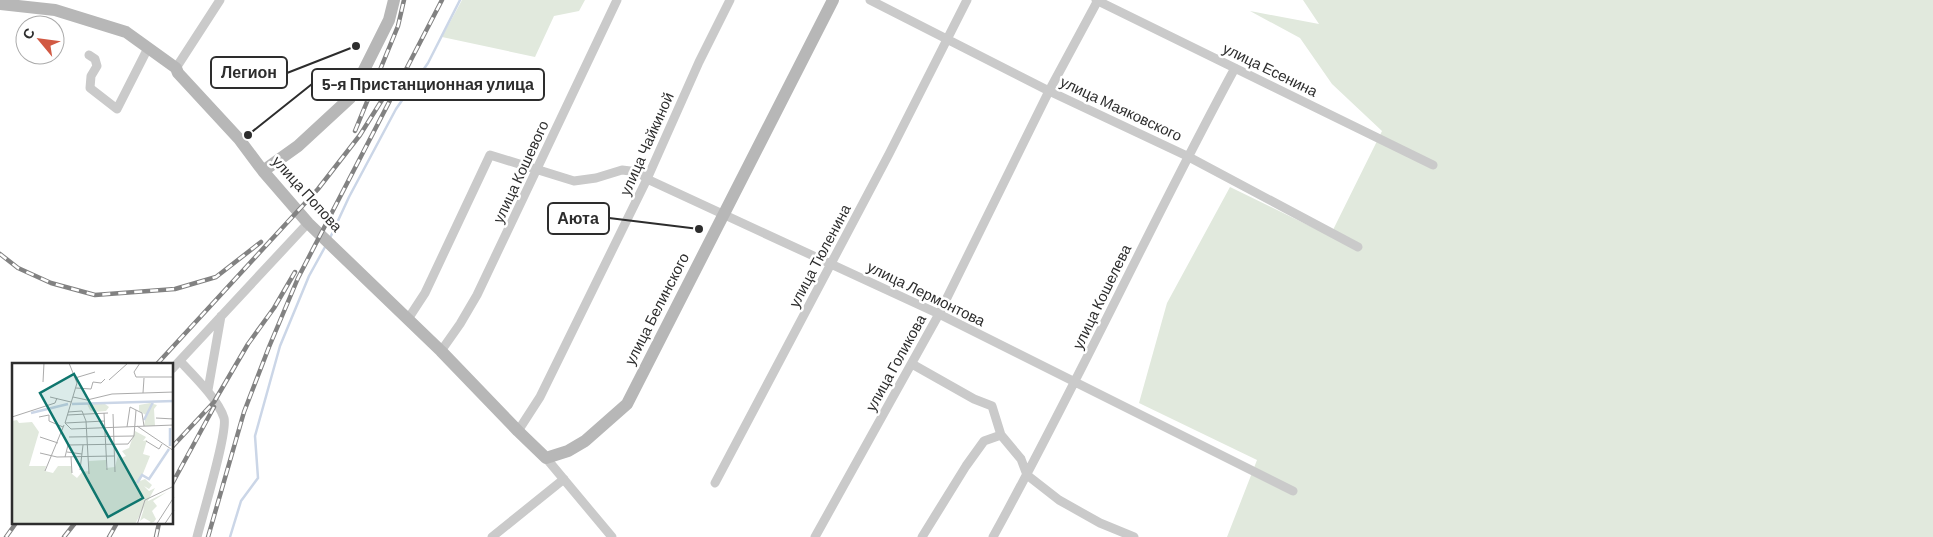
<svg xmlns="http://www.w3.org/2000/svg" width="1933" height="537" font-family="Barlow,sans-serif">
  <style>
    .green { fill: #e1e9dd }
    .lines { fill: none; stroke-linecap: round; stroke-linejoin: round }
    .stream { stroke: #cbd6e7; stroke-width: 2.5 }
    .street { stroke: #cacaca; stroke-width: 9 }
    .secondary { stroke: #b7b7b7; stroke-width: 12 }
    .rail-casing { stroke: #828282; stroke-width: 4.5 }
    .rail { stroke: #fff; stroke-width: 2.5; stroke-dasharray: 8; stroke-linecap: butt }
    .labels { text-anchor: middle; stroke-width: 5; stroke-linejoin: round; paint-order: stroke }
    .street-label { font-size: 15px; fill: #2d2d2d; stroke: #fff }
    .inset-river { fill: none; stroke: #cbd6e7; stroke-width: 2.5 }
    .inset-road { fill: none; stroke: #ababab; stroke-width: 1 }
    .view { fill: #0f766e; fill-opacity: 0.15; stroke: #0f766e; stroke-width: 2.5 }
    .inset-edge { fill: none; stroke: #2d2d2d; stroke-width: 2.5 }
    .leader { fill: none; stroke: #2d2d2d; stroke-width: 2 }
    .callout-dot { fill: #2d2d2d; stroke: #fff; stroke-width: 2 }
    .callout { fill: #fff; stroke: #2d2d2d; stroke-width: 2 }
    .callout-label { font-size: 16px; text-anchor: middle; font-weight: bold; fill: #2d2d2d }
  </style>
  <rect width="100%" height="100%" fill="#fff"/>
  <!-- green -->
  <path class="green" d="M462,0h123l-6,11 -25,5 -19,41 -93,-20z
    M1303,0h630v537h-706l30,-77 -118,-57 28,-100 63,-116 100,49 52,-105 -50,-47 -32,-46 -50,-27 69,13z"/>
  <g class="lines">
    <!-- stream -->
    <path class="stream" d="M330,238l19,-41 47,-88 32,-46 32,-63
      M230,537l11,-36 17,-23 -3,-42 25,-90 29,-70 16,-29"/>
    <!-- street -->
    <path class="street" d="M870,0l179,91 138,65 171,91
      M1096,0l337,165
      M89,55l6,4 2,7 -6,10 -1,12 27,21 31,-61
      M176,68l44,-68
      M408,319l17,-26 65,-138 84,26 22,-3 26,-8 17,2 8,7 292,135 354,177
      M441,351l19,-27 17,-29 140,-295
      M180,361c13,14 38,38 44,57 4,14 -22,99 -27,119
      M912,364l62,35 18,7 9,29 20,24 6,16 32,25 41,23 34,14
      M172,369l136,-146
      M208,390l13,-74
      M518,431l22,-34 107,-218 52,-117 31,-62
      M546,458l66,79
      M715,483l174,-329 78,-154
      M492,537l72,-58
      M815,537l124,-223 110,-223 49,-91
      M922,537l44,-71 18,-25 17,-6
      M993,537c85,-154 158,-314 242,-469"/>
    <!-- secondary -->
    <path class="secondary" d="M0,4l55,6 71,22 50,36 2,5 61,66 24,32 45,52 133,128 77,80 28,27 22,-7 17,-10 42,-37 206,-404
      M263,171l35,-25 52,-48 39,-78 5,-20"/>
    <defs>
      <path id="rail" d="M355,131l43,-105 6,-26
        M0,254l18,14 33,15 44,12 80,-6 41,-12 45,-35
        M157,364l161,-175 42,-54 27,-43
        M172,447l42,-45 34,-58 26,-36 21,-36
        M172,484l42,-77
        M6,537l10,-14
        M64,537l11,-14
        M109,537l8,-14
        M156,537l3,-14
        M208,537l36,-125 25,-65 29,-69 144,-278"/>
    </defs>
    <!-- rail casing -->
    <use href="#rail" class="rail-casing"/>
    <!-- rail -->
    <use href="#rail" class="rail"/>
  </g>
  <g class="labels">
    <!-- street labels -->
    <g class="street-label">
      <text transform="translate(1270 70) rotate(26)" y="5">улица Есенина</text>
      <text transform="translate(1121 109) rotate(25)" y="5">улица Маяковского</text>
      <text transform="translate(647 144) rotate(-66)" y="5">улица Чайкиной</text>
      <text transform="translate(521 172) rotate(-65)" y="5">улица Кошевого</text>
      <text transform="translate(307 194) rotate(48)" y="5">улица Попова</text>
      <text transform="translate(820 256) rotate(-62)" y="5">улица Тюленина</text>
      <text transform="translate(926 294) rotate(26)" y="5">улица Лермонтова</text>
      <text transform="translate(1102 297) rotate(-64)" y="5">улица Кошелева</text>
      <text transform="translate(657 309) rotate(-63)" y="5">улица Белинского</text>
      <text transform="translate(896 363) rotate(-61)" y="5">улица Голикова</text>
    </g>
  </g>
  <!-- overview -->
  <g transform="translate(12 363)">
    <rect width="161" height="161" fill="#fff"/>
    <path d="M138,40l7,2 -3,4 1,17h-11l2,-11 -7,-4v-6zM75,41h18l4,3 -3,4 -12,1 -4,-2zM5,57l2,3 13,-1 7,10 -10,34h17l-1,5 8,2 5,-7h14v8l5,4 5,-6 7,-1v-10l17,-1v8l9,-1 3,-12 1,4 7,-3 -4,-5 7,-3 6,-17 11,6 -3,4 4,-1 -4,14 7,2 -10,25 5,-2 7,6 -3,4 -5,-3 5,5 6,-3 -20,36 -123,1v-104zM155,129l-14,9 4,5 -5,5 4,8 -2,3 -6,2 3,-2 -7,-4 -4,3 6,-19z" fill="#e1e9dd"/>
    <path class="inset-river" d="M60,41l102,-3M19,50l37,-9M132,57l9,-18M158,83v-18M125,120l5,-8 7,4 20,-30"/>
    <path class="inset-road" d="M128,0l-6,9 2,5h38M63,15l20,-6M97,17l19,-17M31,19l1,-19M64,25l15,1 2,-7 8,1 4,-4M131,30l1,-15M38,34l21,5M61,34l14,3 25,-6 62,-2M56,49l14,-1 4,10 3,53M92,50l3,57M101,51l2,58M55,52l41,-2M0,54l43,-14 2,-5M27,54l10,-2v6l14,6M144,55l18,1M53,60l6,6 103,-4M53,60l12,-40 -8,-20M53,60l40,-2M125,63l37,25M115,64l3,-20 12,6 2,13M122,73l2,-26M28,74l18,6M57,74l65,-1M134,78l13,8 3,-5M55,89l15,2M28,90l17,4 57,-1M53,94l3,-12 60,-1 6,-8M59,94l1,16M68,107l3,-25M33,108l19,-46M125,162l8,-25 29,-14M144,162l18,-28M152,162l10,-15"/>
    <path class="view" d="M62,11l69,124 -35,19 -68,-124z"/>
    <rect width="161" height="161" class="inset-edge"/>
  </g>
  <!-- callouts -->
  <path class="leader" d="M356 46L287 73M248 135L312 84M699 229L609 218"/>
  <g class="callout-dot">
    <circle cx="356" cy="46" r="5"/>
    <circle cx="248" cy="135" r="5"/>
    <circle cx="699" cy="229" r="5"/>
  </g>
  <g class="callout">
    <rect x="211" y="57" width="76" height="31" rx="5"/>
    <rect x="312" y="69" width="232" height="31" rx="5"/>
    <rect x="548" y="203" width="61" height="31" rx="5"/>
  </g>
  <g class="callout-label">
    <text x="249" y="78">Легион</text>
    <text x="428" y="90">5-я Пристанционная улица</text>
    <text x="578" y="224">Аюта</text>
  </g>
  <!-- north arrow -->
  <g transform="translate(40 40) rotate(299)"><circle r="24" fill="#ffffff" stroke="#ababab"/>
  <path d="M0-4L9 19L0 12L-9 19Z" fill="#d15943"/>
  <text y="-8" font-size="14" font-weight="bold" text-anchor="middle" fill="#2d2d2d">С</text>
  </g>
</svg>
